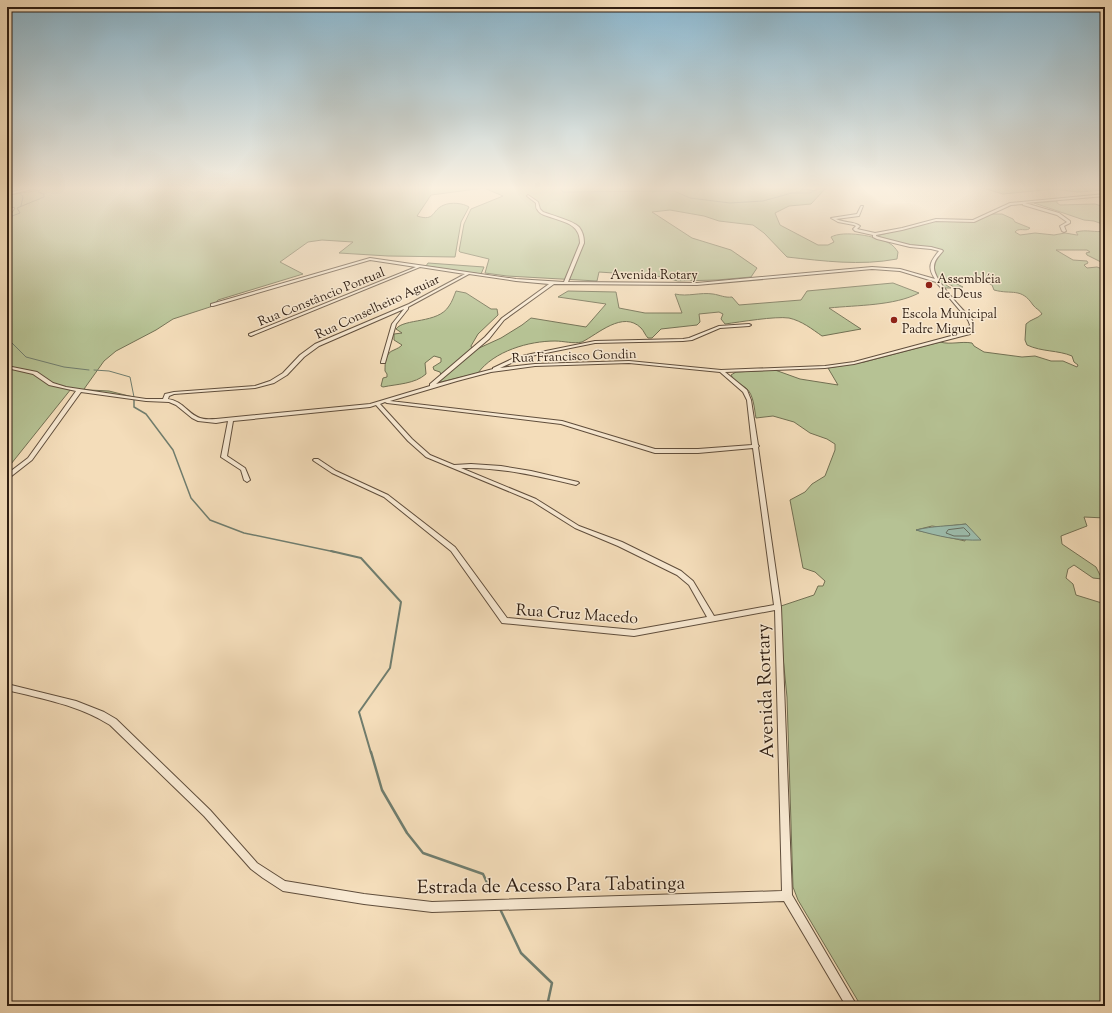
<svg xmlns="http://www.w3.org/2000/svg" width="1112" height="1013" font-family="'Sorts Mill Goudy',serif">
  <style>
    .green { fill: #b6c294; stroke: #727053; fill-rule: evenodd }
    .water { fill: #9cbcac; stroke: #707d6e }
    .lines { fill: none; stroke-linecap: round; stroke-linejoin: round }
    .shore { stroke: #666d5f; stroke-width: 1 }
    .stream-far3 { stroke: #707d6e; stroke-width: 1 }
    .stream-far2 { stroke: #707d6e; stroke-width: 1.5 }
    .stream-far1 { stroke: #707d6e; stroke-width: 2 }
    .stream { stroke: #707d6e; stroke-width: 2.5 }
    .minor-casing { stroke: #604e3c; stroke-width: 2 }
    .minor { fill: #f8e9d2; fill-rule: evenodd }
    .poi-dot { fill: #8f2418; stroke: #f8e9d2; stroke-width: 1.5 }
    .labels { text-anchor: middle; stroke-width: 3; stroke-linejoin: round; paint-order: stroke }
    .far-street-label { font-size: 13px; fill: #2f1e12; stroke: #f8e9d2 }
    .far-poi-label { font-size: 13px; fill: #2f1e12; stroke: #f8e9d2; text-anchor: start }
    .street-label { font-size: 16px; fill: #2f1e12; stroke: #f8e9d2 }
    .near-street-label { font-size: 19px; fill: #2f1e12; stroke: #f8e9d2 }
  </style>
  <rect width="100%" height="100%" fill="#f4ddba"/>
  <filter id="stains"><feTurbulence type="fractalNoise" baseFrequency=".005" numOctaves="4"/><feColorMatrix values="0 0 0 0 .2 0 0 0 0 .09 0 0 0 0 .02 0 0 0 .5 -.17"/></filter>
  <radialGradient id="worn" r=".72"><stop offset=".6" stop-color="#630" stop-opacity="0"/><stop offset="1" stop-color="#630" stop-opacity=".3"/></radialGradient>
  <!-- green -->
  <path class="green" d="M39,188h788l-3,2 -13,14 -22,2 -14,7 5,12 38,20h10l6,-3 -3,-5c13,-7 45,-1 58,6 4,2 7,6 9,9l-1,7c-37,7 -73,2 -110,-2l-23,-24 -11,-8 -34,-4 -15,-5 -34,-6 -18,2 40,26 39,12 26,18 -6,9 -34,3 -39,1 -21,-5 -58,-4 -2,9 -90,-5 -22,-3 4,-14 -29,-7 -1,-1 5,-27 7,-15 32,-13 -19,-8 -53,7 -14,21c19,6 14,-6 27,-11 7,-3 19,-2 25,2l-8,15 -6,35 -67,-1 -49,-3 14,-11 -31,-2 -14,2 -28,20 23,12 -85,26 -5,6 -40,13 -17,11 -40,21 -12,10 -20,28 5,1 20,1 28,7 -66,-9 -64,80v-253l4,-2 4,-6 -8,-2v-8l2,-3 31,-5z
    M983,188h122v2l-28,2 -23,-3 -51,5z
    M1057,201v2l3,2 35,-1 10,3v18l-11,-4 -10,-1 -50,-17z
    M989,214h13l11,5 2,3 15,6 -1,1c-4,2 -9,-1 -13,2l-1,1 5,3 15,-2 19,2 11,-2 12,2h1l-2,-3c11,-3 19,1 29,-1v33l-18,-9 -1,-2 4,-1 -3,-2h-31l17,10 14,1 1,2 -4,2 3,3 10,-1 8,3 -5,5 5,1v242l-21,-1 3,9 -26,10 1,8 34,23 6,12 -9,-1 -19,-13 -6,4 -2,9 7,6 3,11 29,9v402h-244l-63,-106 -5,-13 -6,-190 -9,-90 36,-12 4,-9h5l2,-5 -10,-9 -12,-4 -13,-68 15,-8 7,-8 13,-8 10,-26v-6l-8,-5 -17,-6 -16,-11 -21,-6 -17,2c-2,-10 -2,-23 -10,-30 -6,-4 -12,-7 -15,-13l5,-3 39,-2 25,9 38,6 -10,-17 36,-6 76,-20c11,3 21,-1 32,1l2,3 10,6 38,5 13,-1 16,5h12l14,6 1,-2 -4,-3 -2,-6c-14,-6 -30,-4 -45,-11l-2,-5 1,-16c5,-5 11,-5 16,-10 -2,-4 -6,-5 -9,-9 -12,-18 -21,-10 -39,-15l-2,-5 -6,-3 -31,-1v2l8,4h-9l-8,-5v3l5,3h-6c-11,-12 -13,-17 -8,-32l5,-4v-1l-10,-4h-18l-38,-11 59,-15 40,1zM966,524l-1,17 -49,-11 16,-4 7,1z
    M428,263l56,4 -3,7 -55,-8z
    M893,283l26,10c-25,13 -62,12 -90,15l32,21 -39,7c-10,-7 -20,-15 -33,-18 -14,-2 -49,4 -64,6l-4,-5 2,-5 -4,-2 -20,2 1,8 -3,3 -36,4 -9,9h-4c-3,-3 -4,-7 -7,-10 -18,-18 -43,6 -59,14 -9,2 -18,-1 -27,-1 -26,0 -61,10 -77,32l-41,10 40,-34 24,-11 21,-13 9,-7 55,9 20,-23 -48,-7 10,-6 48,1 3,16 26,5h37l-7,-19c13,3 25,-2 38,0 7,1 12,4 19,3l7,8 62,-5 6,-9z
    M456,291l10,2 25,16h6l1,6 -20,19 -7,12 1,3 -31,26 -1,-3 -6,-2 -1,-3 8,-5v-4l-7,-2 -9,7 1,11c-11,10 -29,10 -43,13l-2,-1 2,-8 4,-1v-3l-2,-3c0,-8 0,-18 9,-21 4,-2 5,-2 8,-5l-8,-5v-6l8,-1 -6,-4c8,-11 42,-5 53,-23 3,-4 5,-10 7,-15z"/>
  <!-- water -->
  <path class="water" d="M966,524l15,16c-23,1 -43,-4 -65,-10 16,-4 33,-4 50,-6z"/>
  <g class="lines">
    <!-- shore -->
    <path class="shore" d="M964,528l6,6 -1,2h-15l-8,-3 2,-3z"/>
    <!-- stream-far3 -->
    <path class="stream-far3" d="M559,188l4,4 111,-1 16,7 40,5 33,-2 29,-8h18l10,-5
      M17,189l6,8 -2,9
      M7,218l13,-5 -3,-5 27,-11v-3l-6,-2 4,-4
      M7,338l19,19 38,10 25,3
      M94,370l15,1 21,6 4,20"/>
    <!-- stream-far2 -->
    <path class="stream-far2" d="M134,400v7l12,7 27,36 18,48 19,22 34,13 91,19"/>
    <!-- stream-far1 -->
    <path class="stream-far1" d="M331,551l30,7 40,44 -11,66 -31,44 12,41"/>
    <!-- stream -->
    <path class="stream" d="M371,752l11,38 25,43 16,20 60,21 8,17
      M501,911l20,42 31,30 -5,23"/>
    <defs>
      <path id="minor" d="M30,188h7l-30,7v-2z
        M800,188h16v1l-1,1z
        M1105,194v2l-80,7 34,10 11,8v2l-6,3 2,5 -2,1 -2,-1 -2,-5 7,-4 -10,-7 -34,-10v-1l-12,1 -37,17 -38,-1 -34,9 -26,5v1l3,1 31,8 21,2 11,3 1,1c-4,5 -9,9 -9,16 -1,13 29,42 38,53l2,5 -4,9 -116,30 -29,4 -100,4 22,18 4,10 7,45 1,1 -1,1 23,160 11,288 65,111h-11l-62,-105 -352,11 -68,-8 -81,-13 -20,-13 -12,-9 -47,-53 -94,-91c-32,-20 -67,-26 -103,-35v-6l69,17 28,11 12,7 94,91 47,53 28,18 79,13 68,8 350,-11 -7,-281 -141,26 -132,-13 -51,-72 -67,-54 -52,-24 -18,-12 -1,-1 1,-1h4l18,12 52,24 67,52 52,71 127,12 73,-13 -18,-32 -12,-10 -59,-29 -43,-18 -43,-27 -106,-44 -18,-16 -32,-36 -6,2 -137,14 -6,35 18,12 5,12 -3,2 -3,-2 -3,-10 -20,-13 7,-36 -12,2 -18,-2 -6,-3 -16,-13 -7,-3 -23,-1 -65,-9 -49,68 -23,18 -2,1v-5l21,-16 48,-67 -27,-6 -16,-11 -26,-6v-2l30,6 16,11 13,4 80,12h17l2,-5 9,-2 81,-6 15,-5 13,-8 17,-18 15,-11 94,-40 56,-30 -45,-7 -169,69 -2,-1v-1l167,-67 -46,-7 -157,46h-2v-2l159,-46 146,21 48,3 16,-39c0,-20 -17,-21 -33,-27 -4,-1 -8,-3 -10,-7 -1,0 -1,-5 -1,-6l-9,-7 1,-1 10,7 2,7 3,3c8,3 31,9 36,15 4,5 5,11 5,16l-16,39 129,1 175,-16 28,2 35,10c-8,-12 -5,-17 4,-28l-8,-2 -21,-2 -33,-8 -4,-2v-2l-18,-4 -2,-2 3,-3 -2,-1 -16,-3 -7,-4 26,-4 4,-8h2l-4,10 -23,3c8,4 17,2 24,7l-3,3 18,4 27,-5 34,-9 37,1 37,-17zM872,269l28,2 36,11 32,38 2,5 -4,7 -112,30 -29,4 -104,4 -92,-9 -94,3 -35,4 18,-8 13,-4 64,-13 88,-2 9,-1 28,-12 29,-2 2,-1 -2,-1 -30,2 -30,12 -6,1 -88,2 -64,13 -17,4 -21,10v1l-57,15 53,-45 15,-19 50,-36 143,1zM469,274l47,7 33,3 -47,34 -17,19 -55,47v2l-60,18 -154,15c-5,0 -11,1 -16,-1 -12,-4 -17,-17 -32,-19l1,-3 5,-2 81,-6 19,-5 13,-8 17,-18 15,-11 85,-37 -12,15 -11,38v1h4l11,-39 12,-15v-2zM629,363l91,9 23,20 4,8 5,45 -54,4h-43l-93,-28 -172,-20 67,-20 34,-9 44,-6zM385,402l2,1 174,21 94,29h43l55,-5 21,157 -60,11 -21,-35 -12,-10 -59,-29 -43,-16 -43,-27 -75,-31c39,-1 77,8 115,17l3,-2 -1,-1 -47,-11 -30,-5 -30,-2 -17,1 -24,-10 -18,-16 -32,-35z"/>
    </defs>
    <!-- minor casing -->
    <use href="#minor" class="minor-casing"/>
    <!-- minor -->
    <use href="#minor" class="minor"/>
  </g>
  <!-- sky -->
  <linearGradient id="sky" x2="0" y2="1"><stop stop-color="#89b7d0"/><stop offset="0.57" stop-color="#faf0e0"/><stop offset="1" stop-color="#faf0e0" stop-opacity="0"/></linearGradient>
  <rect width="1112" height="330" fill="url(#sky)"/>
  <!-- markers -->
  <g class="poi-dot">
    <circle cx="929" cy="285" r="4"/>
    <circle cx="894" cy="320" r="4"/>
  </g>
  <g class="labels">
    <!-- far-street labels -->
    <g class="far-street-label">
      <text x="654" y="279">Avenida Rotary</text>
      <text transform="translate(321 296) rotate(-22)" y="5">Rua Constâncio Pontual</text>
      <text transform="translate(377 306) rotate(-25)" y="5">Rua Conselheiro Aguiar</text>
      <text transform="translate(574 355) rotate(-2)" y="5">Rua Francisco Gondin</text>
    </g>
    <!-- far-poi labels -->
    <g class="far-poi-label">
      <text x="937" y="283">Assembléia<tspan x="937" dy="15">de Deus</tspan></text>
      <text x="902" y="318">Escola Municipal<tspan x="902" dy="15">Padre Miguel</tspan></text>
    </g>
    <!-- street labels -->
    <g class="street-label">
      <text transform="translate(577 613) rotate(4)" y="6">Rua Cruz Macedo</text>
    </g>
    <!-- near-street labels -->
    <g class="near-street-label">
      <text transform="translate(764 691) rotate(-92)" y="7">Avenida Rortary</text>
      <text transform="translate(551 884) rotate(-1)" y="7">Estrada de Acesso Para Tabatinga</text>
    </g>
  </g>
  <!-- margin -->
  <rect width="1112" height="1013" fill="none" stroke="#f4ddba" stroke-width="24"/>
  <rect x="8" y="8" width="1096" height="997" fill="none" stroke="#2f1e12" stroke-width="2"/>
  <rect x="12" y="12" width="1088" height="989" fill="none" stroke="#2f1e12"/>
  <rect width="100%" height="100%" filter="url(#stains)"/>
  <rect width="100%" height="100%" fill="url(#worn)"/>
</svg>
